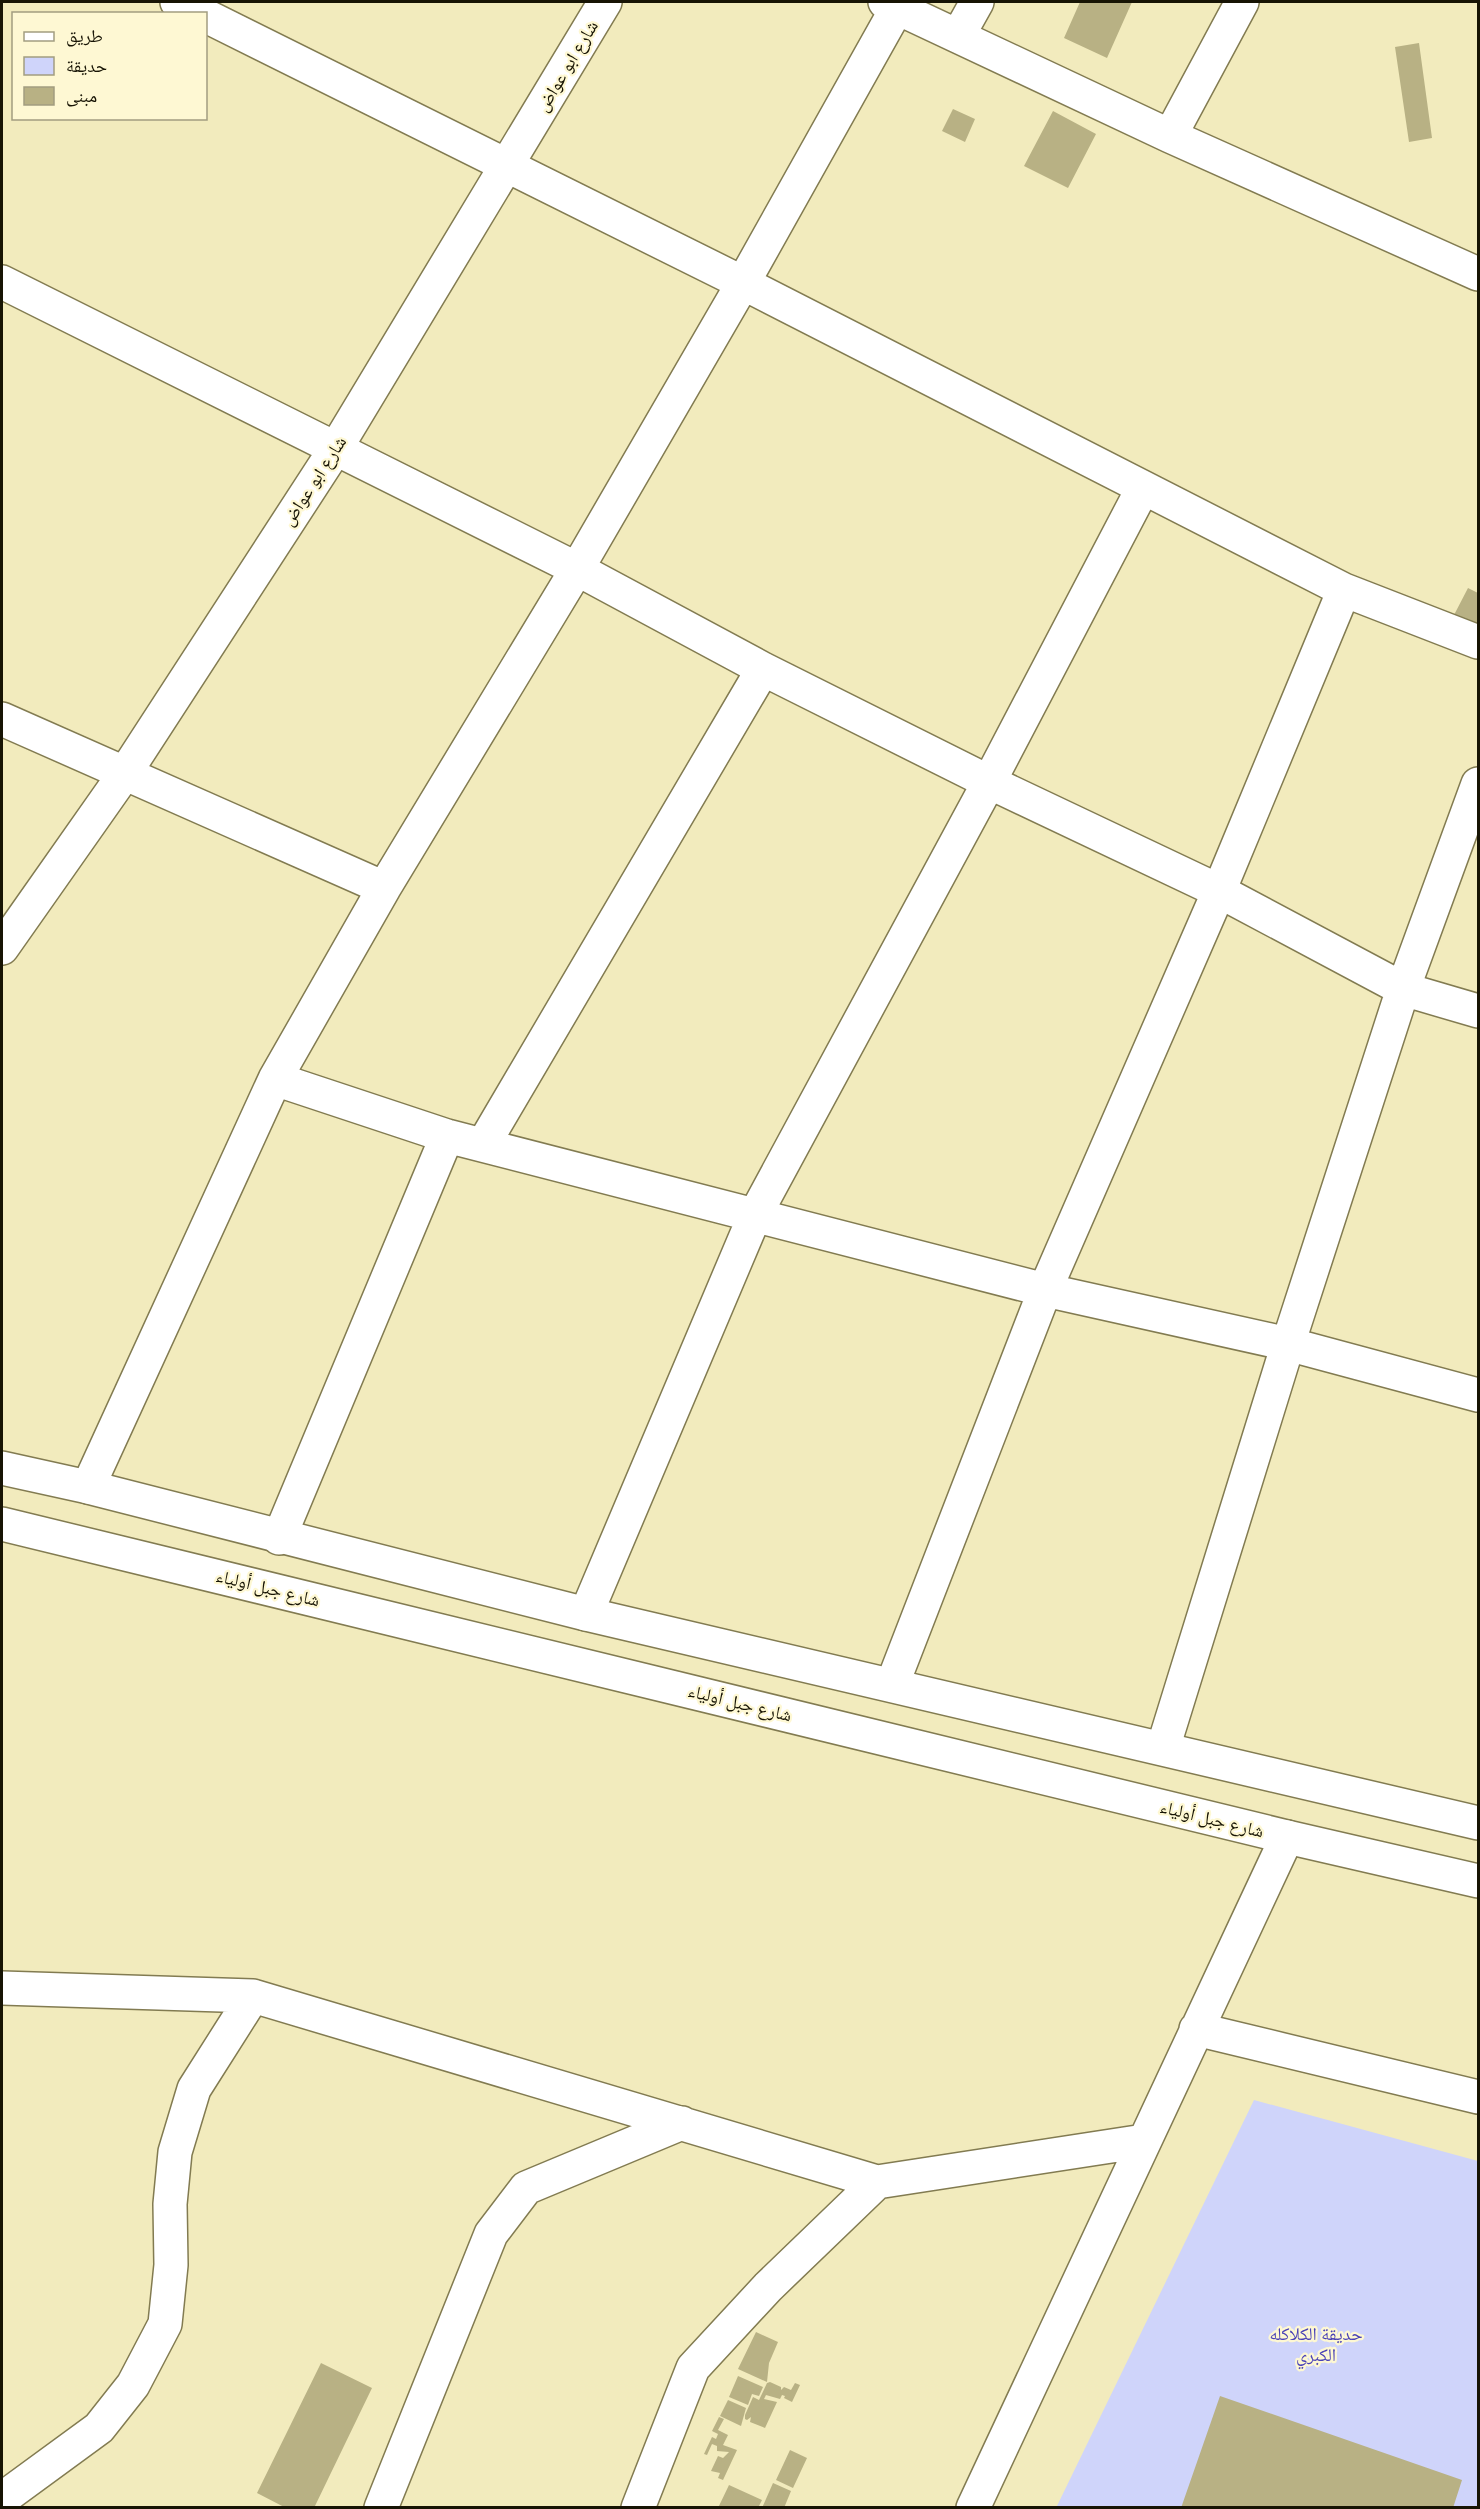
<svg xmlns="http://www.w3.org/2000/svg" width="1480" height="2509" font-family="Raleway,'Noto Naskh Arabic',sans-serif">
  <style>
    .green { fill: #cfd4fa }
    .building { fill: #b8b184 }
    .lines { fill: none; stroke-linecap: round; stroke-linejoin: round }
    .minor-casing { stroke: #827b51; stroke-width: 36 }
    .primary-casing { stroke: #827b51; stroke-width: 36 }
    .minor { stroke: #fff; stroke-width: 33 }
    .primary { stroke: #fff; stroke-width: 33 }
    .labels { text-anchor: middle; stroke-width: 4.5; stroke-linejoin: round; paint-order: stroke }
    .street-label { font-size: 18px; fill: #171404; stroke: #fef8d3 }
    .park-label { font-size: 18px; fill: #4941b7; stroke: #fef8d3 }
  </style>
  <rect width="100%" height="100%" fill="#f2ebbd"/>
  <!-- green -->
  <path class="green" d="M1254,2100l224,61v346l-422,1z"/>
  <!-- building -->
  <path class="building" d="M1080,2h52l-25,56 -43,-20z
    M1419,43l13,95 -23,4 -14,-95z
    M953,109l22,10 -10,23 -23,-11z
    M1053,111l43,23 -28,54 -44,-22z
    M1468,588l10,5v34l-24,-12z
    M756,2332l22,10 -9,21 -2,19 -29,-13z
    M321,2363l51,25 -58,120h-28l-29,-15z
    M738,2376l25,11 -4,9 -7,-2 -4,11 -19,-8z
    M770,2382l11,5v3l3,-3 7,3 4,-7 5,2 -8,17 -8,-4 1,-2 -3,-1 -2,4 -14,-4 -2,4 13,3 -12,26 -15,-6 1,-5 -4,3 -2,-1v-4l8,-18 6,3 8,-17z
    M1220,2396l242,84 -9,28h-272z
    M728,2400l18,8 -5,18 -21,-10z
    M719,2417l5,2 -6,11 10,5 -5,10 14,5 -14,30 -5,-2 2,-5 -9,-2 7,-15 5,2 6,-6 -12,-1v-5l-5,-2 -5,11 -3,-1 8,-17 4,2 2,-5 -6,-3z
    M790,2450l17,8 -14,30 -17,-8z
    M773,2483l18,8 -7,17h-22z
    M729,2485l33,15 -4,8h-40z"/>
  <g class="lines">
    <defs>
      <path id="minor" d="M177,2l24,12
        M885,2l285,134 308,138
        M206,16l537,267 601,307 134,52
        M958,36l19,-34
        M1170,136l72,-134
        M2,282l575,287 186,100 226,113 230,109 184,98 75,22
        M2,719l382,169
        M2,948l123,-175 211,-325 269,-446
        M275,1079l172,57 598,154 243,54 190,51
        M483,1145l280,-476
        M88,1487l187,-408 109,-191 193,-319 166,-286 154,-275
        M279,1538l168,-402
        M586,1614l169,-399 234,-433 154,-294
        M892,1685l153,-395 174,-399 125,-301
        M1163,1748l125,-404 115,-355 75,-205
        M2,1988l251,8 624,186 267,-41
        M1196,2029l282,68
        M2,2499l97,-71 34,-43 32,-61 6,-59 -1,-61 5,-52 19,-63 59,-93
        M381,2508l110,-274 35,-46 156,-65
        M638,2508l55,-140 75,-81 109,-105
        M973,2508l314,-671"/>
      <path id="primary" d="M2,1468l86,19 498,127 892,209
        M2,1524l1285,313 191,44"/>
    </defs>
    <!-- minor casing -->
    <use href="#minor" class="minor-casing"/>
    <!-- primary casing -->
    <use href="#primary" class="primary-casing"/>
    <!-- minor -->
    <use href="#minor" class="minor"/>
    <!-- primary -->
    <use href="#primary" class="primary"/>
  </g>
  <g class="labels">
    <!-- street labels -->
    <g class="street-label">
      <text transform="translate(567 66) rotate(-59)" y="6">شارع ابو عواض</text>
      <text transform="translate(314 481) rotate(-57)" y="6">شارع ابو عواض</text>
      <text transform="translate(268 1588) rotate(14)" y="6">شارع جبل أولياء</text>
      <text transform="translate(740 1703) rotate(14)" y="6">شارع جبل أولياء</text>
      <text transform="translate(1212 1819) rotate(14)" y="6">شارع جبل أولياء</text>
    </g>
    <!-- park labels -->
    <g class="park-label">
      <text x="1316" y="2340">حديقة الكلاكله<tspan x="1316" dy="21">الكبري</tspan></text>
    </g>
  </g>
  <!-- border -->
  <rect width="1480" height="2509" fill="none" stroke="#171404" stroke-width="6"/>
  <!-- legend -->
  <rect x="12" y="12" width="195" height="108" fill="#fef8d3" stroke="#a29d80" stroke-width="1.5"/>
  <rect x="24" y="32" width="30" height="9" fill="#ffffff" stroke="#a29d80" stroke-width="1.5"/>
  <text x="66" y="42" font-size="18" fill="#171404">طريق</text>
  <rect x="24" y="57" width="30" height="18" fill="#cfd4fa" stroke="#a29d80" stroke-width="1.5"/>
  <text x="66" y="72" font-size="18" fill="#171404">حديقة</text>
  <rect x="24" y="87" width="30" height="18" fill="#b8b184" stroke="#a29d80" stroke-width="1.5"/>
  <text x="66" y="102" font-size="18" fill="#171404">مبنى</text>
</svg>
